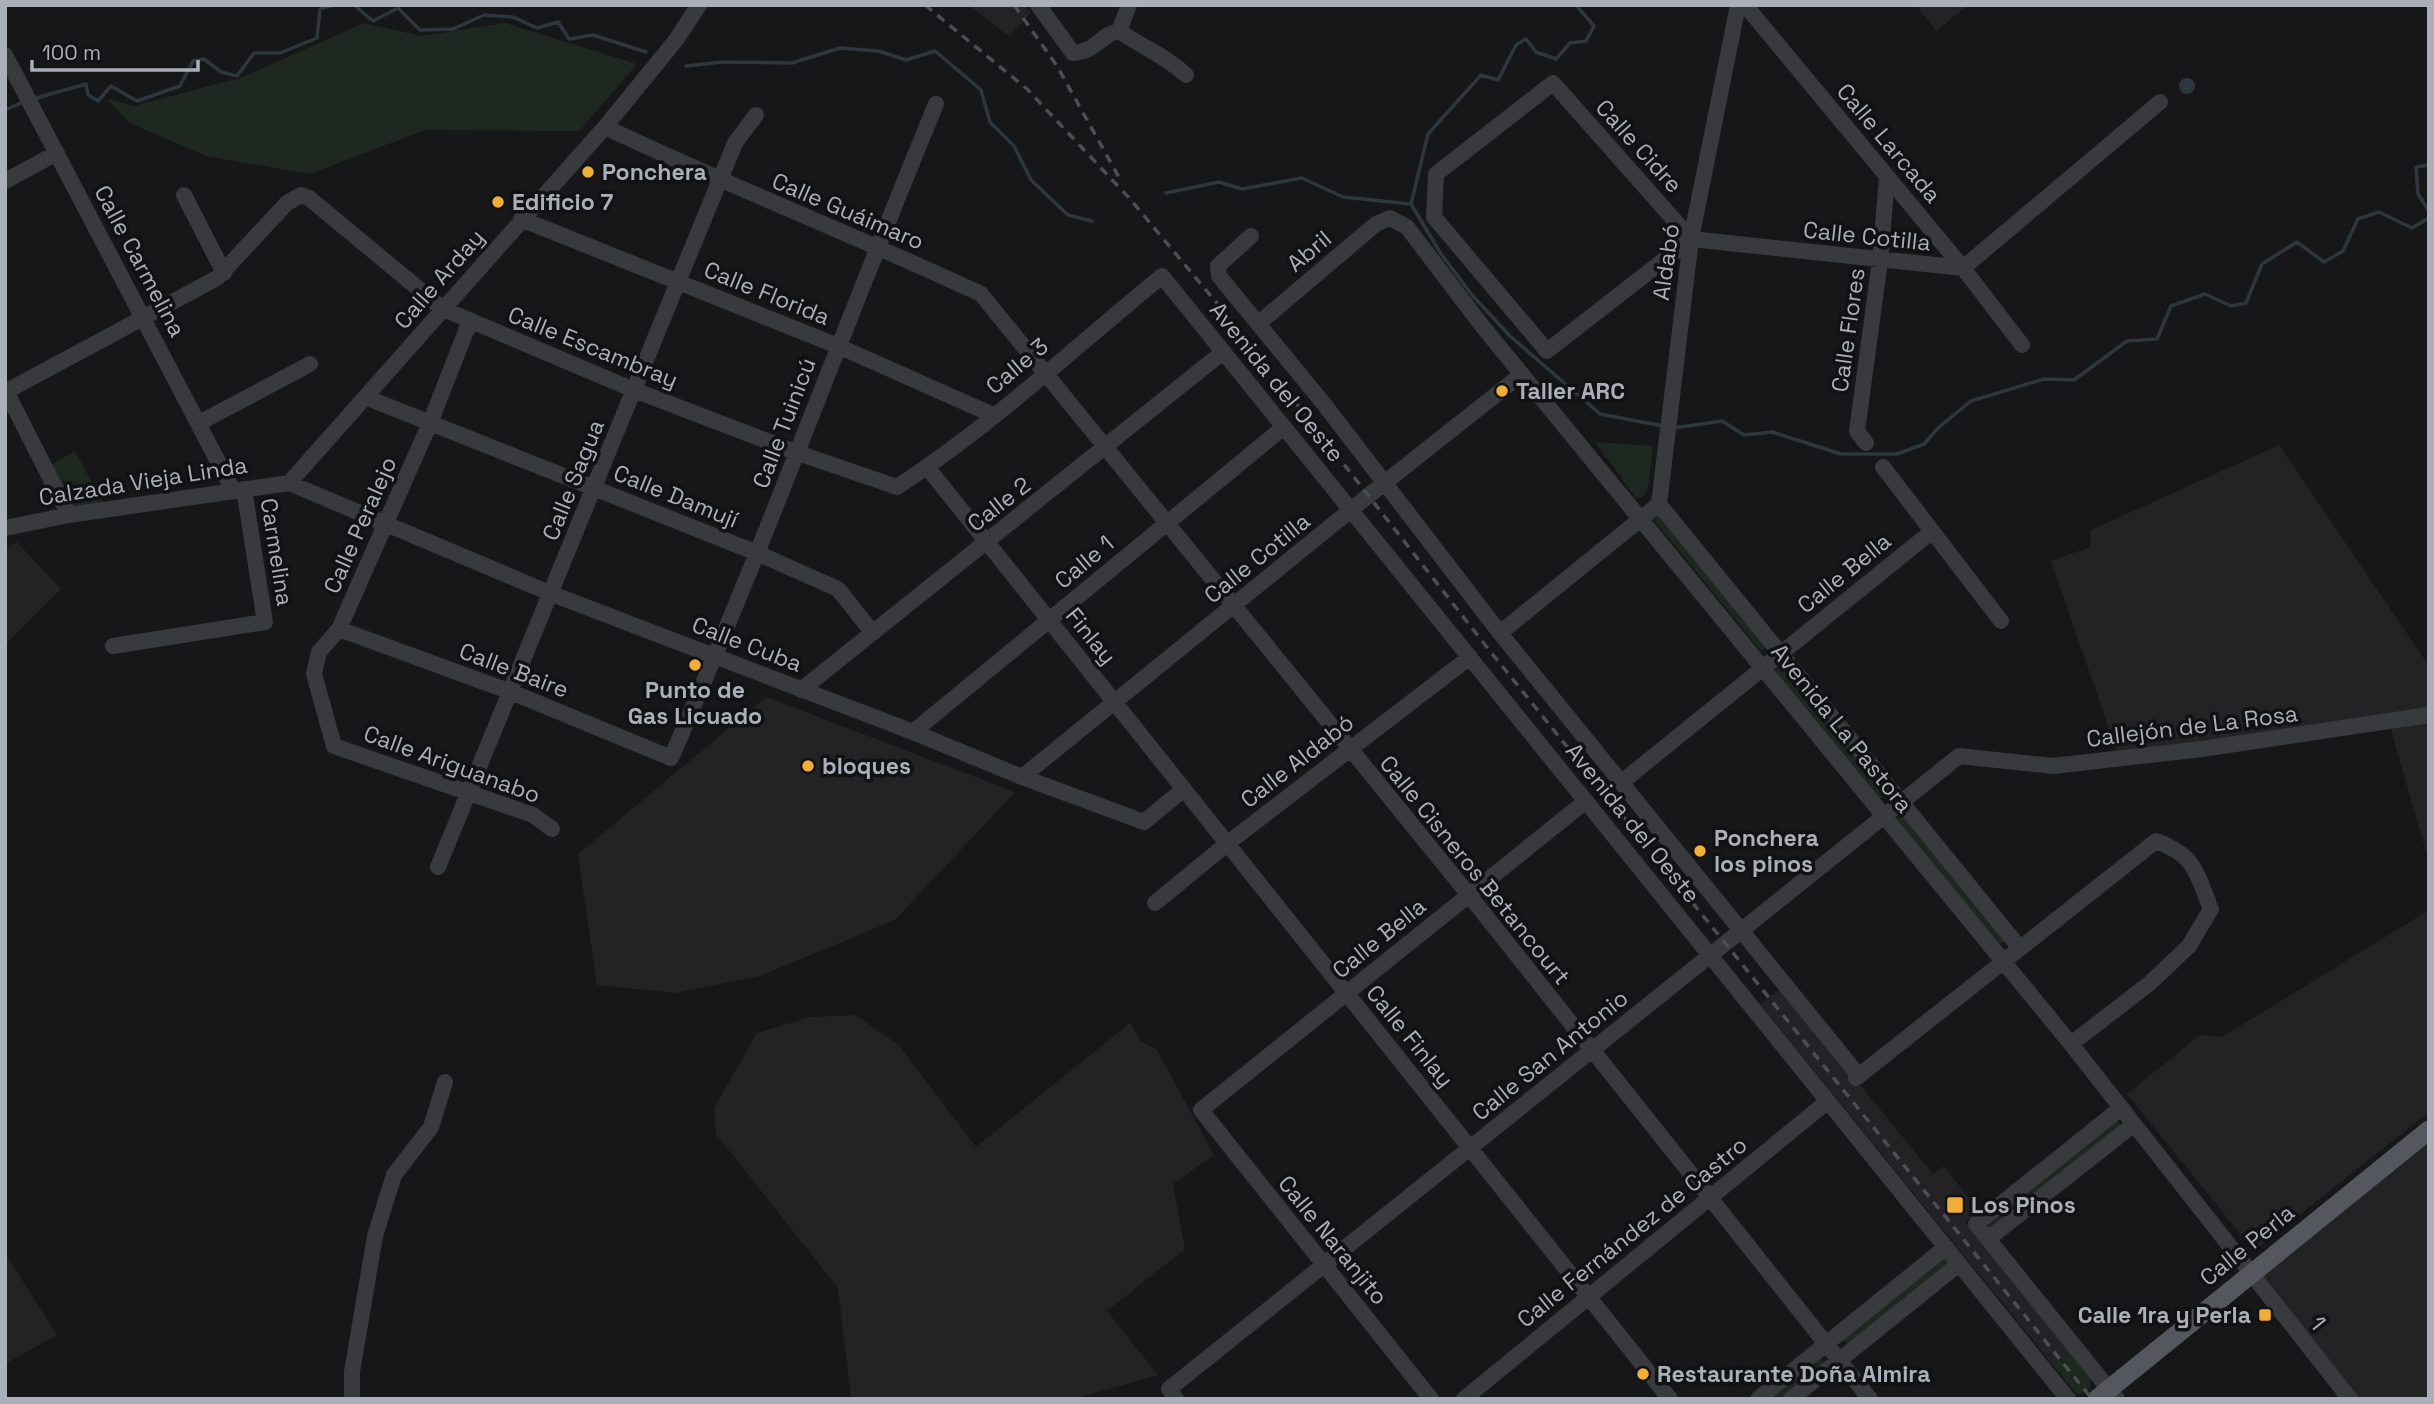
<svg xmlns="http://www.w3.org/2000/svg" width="2434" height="1404" font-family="'Space Grotesk',sans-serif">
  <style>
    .built { fill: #232326 }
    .green { fill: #1f2820 }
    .water { fill: #2d373d }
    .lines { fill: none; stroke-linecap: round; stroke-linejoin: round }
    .stream { stroke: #2d373d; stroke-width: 3.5 }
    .minor { stroke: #383a3e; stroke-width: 16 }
    .major { stroke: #54575d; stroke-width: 19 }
    .rail { stroke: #4b4e53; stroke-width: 3.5; stroke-dasharray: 9 7; stroke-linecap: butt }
    .poi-dot { fill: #f0ae38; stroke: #121214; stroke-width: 2.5 }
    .labels { text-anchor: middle; stroke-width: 7; stroke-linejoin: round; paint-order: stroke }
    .street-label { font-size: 23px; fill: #aaafb9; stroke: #121214 }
    .poi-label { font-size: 23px; font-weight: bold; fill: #aaafb9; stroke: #121214; text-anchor: start }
  </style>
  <rect width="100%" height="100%" fill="#171719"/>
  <!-- built -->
  <path class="built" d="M968,5h57l6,8 -22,23z
    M1916,5h52l-32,26z
    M2279,445l150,221v196l-40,-139 -270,35 -68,-197 39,-14 1,-17z
    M17,542l44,47 -56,56v-98z
    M766,697l249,95 -120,128 -135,56 -85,17 -78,-8 -19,-131z
    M2429,910v202l-175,139 -127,-157 73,-59 22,2z
    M1781,988l152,186 11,-8 35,45 -14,11 105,129 -17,14 -293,-361z
    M855,1015l44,30 77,102 154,-124 11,18 16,9 57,105 -41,29 12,65 -78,62 51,64 -84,24h-223l-13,-111 -122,-154 -2,-26 43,-75 53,-16z
    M2429,1130v269h-78l-101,-124z
    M5,1253l52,82 -52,29z"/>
  <!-- green -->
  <path class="green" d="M364,23l57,13 84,-13 132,41 -58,67 -154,-1 -115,44 -104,-18 -76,-33 -23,-24 27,7 109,-29z
    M1595,442l58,4 -5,42 -5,9 -7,1z
    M75,451l29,54 -31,6 -24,-45z
    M1659,514l107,133 -5,4 -107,-131z
    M1781,666l104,129 -5,4 -105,-129z
    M1903,814l102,127 -6,4 -102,-126z
    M2116,1119l5,6 -131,103 -4,-6z
    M1946,1256l5,6 -104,82 -5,-5z
    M2070,1351l21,27 -1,11 -12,7 -25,-31z
    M1821,1358l4,6 -44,35h-12z"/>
  <!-- water -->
  <path class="water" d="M2179 86a8 8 0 1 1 16 0a8 8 0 1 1-16 0Z"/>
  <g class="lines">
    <!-- stream -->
    <path class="stream" d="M354,5l19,16 25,-13 22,22 33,-1 31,-14 29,2 24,11 21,-6 11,17 24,-4 53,17
      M1576,5l18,21 -8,15 -16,2 -14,16 -20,-7 -10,-13 -10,6 -18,35 -17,-5 -53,59 -17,70 30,50 31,41 38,41 90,78 63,12
      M686,66l37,-4 69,1 48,-15 38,3 28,9 29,-9 46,39 9,32 24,24 17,34 37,35 24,6
      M33,99l53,-15 2,11 10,6 13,-15 26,15 43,-15 13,-25 11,-2 17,13 16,4 17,-23h26l37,-15 3,-29 13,-4
      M5,110l20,-9
      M2429,165l-13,2 2,27 11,17
      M1166,193l53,-11 23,7 60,-11 41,19 68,7
      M1674,428l48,-7 22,14 28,-3 69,22h56l27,-10 14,-16 33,-27 73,-22 30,1 53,-39 30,-2 14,-33 34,-12 26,12 15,-3 16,-39 35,-22 27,20 19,-11 15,-32 21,-7 33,16 17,-10"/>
    <!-- minor -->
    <path class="minor" d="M1038,5l35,48c25,-2 26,-18 46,-22l10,-26
      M1745,5l218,263 59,77
      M1119,31c23,16 47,25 67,44
      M5,55l228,435
      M605,127c124,59 252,109 376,167l488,601 401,504
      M5,181l52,-28
      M184,195l40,78
      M521,219l317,127 155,69
      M1251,236l-33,30 1,10 105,128 176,229 359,443
      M1691,239l-138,-156 -117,91 -2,43 113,134 144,-112 272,29 197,-166
      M470,321l-40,102 -91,206 -20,23 -5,22 20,72 199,69 19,14
      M1259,323l117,-99 14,-6 17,9 76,100 588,717 279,355
      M5,389l64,126
      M5,392l212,-114 70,-75 14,-8 8,3 134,111 191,81 164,63 99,34c94,-61 178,-140 265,-211l906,1123
      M365,397l392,156 81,36 35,44
      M199,423l111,-59
      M1866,443l-9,-12 23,-170 7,-83
      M927,467l743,932
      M1883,467l118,154
      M289,483l316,-356 71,-87 23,-35
      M1659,504l360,443
      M5,528l64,-13 220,-32 263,111 361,138 109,45 122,45 40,-33
      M339,629l172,63 160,66c95,-216 175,-437 265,-654
      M1500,633l159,-129 32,-265 47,-234
      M113,646l152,-24 -21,-133
      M801,690l422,-338
      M913,732l371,-305
      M1022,777l346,-281 154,-122
      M1623,781l307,-248
      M438,867l297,-724 21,-28
      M1155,903l73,-60 242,-186
      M1856,1078l300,-237c39,14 40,31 55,68l-22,37 -39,37 -79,61
      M1988,1239l145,-114
      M352,1399v-27l23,-136 19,-61 37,-48 14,-45
      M1176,1399l-7,-10 790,-633 94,10 149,-17 227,-34
      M1431,1399l-230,-289 385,-309
      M1464,1399l364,-298
      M1758,1399l188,-152
      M1791,1399l168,-135
      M2117,1399l-141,-175 145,-116"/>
    <!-- major -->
    <path class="major" d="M2097,1399l332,-269"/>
    <!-- rail -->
    <path class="rail" d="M925,5l102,84 103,110 101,121 255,326 606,753
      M1014,5l43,61 64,115"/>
  </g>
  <!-- markers -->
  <g class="poi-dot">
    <circle cx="588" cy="172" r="7"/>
    <circle cx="498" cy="202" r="7"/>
    <circle cx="1502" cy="391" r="7"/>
    <circle cx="695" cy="665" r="7"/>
    <circle cx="808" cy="766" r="7"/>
    <circle cx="1700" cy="851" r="7"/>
    <rect x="1946" y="1196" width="18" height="18" rx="3.5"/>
    <rect x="2258" y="1308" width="14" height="14" rx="3.5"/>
    <circle cx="1643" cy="1374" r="7"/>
  </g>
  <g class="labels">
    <!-- street labels -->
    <g class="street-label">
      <text transform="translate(1889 143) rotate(50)" y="8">Calle Larcada</text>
      <text transform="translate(1639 146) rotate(48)" y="8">Calle Cidre</text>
      <text transform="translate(848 211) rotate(23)" y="8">Calle Guáimaro</text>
      <text transform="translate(1867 236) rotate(6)" y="8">Calle Cotilla</text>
      <text transform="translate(1309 251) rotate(-40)" y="8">Abril</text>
      <text transform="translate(140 261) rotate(62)" y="8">Calle Carmelina</text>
      <text transform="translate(1666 262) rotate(-82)" y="8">Aldabó</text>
      <text transform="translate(439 279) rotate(-49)" y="8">Calle Arday</text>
      <text transform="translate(767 293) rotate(22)" y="8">Calle Florida</text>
      <text transform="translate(1848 330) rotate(-82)" y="8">Calle Flores</text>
      <text transform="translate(593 347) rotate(22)" y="8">Calle Escambray</text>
      <text transform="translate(1017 366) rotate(-40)" y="8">Calle 3</text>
      <text transform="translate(1277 382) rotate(51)" y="8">Avenida del Oeste</text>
      <text transform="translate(784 423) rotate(-69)" y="8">Calle Tuinicú</text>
      <text transform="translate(573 480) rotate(-68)" y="8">Calle Sagua</text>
      <text transform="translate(143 481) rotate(-9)" y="8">Calzada Vieja Linda</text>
      <text transform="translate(676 496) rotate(22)" y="8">Calle Damují</text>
      <text transform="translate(999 504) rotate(-38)" y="8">Calle 2</text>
      <text transform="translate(360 525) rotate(-66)" y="8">Calle Peralejo</text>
      <text transform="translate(277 552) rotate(81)" y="8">Carmelina</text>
      <text transform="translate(1257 558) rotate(-39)" y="8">Calle Cotilla</text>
      <text transform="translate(1084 562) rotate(-40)" y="8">Calle 1</text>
      <text transform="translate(1844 573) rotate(-39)" y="8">Calle Bella</text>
      <text transform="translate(1091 636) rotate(51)" y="8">Finlay</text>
      <text transform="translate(747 644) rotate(21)" y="8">Calle Cuba</text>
      <text transform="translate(514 670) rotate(21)" y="8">Calle Baire</text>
      <text transform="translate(2192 726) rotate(-7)" y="8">Callejón de La Rosa</text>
      <text transform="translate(1842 728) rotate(51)" y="8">Avenida La Pastora</text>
      <text transform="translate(1297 761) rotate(-38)" y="8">Calle Aldabó</text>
      <text transform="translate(452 764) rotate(20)" y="8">Calle Ariguanabo</text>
      <text transform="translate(1633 823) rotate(51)" y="8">Avenida del Oeste</text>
      <text transform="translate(1475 870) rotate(51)" y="8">Calle Cisneros Betancourt</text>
      <text transform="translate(1379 938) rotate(-39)" y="8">Calle Bella</text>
      <text transform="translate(1410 1036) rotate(51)" y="8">Calle Finlay</text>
      <text transform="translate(1550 1055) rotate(-39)" y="8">Calle San Antonio</text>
      <text transform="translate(1632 1232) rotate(-39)" y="8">Calle Fernández de Castro</text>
      <text transform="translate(1333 1240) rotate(51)" y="8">Calle Naranjito</text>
      <text transform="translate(2247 1245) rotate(-39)" y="8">Calle Perla</text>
      <text transform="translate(2318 1323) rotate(51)" y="8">1</text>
    </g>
    <!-- poi labels -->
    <g class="poi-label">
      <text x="602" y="180">Ponchera</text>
      <text x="512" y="210">Edificio 7</text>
      <text x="1516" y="399">Taller ARC</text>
      <text x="695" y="698" text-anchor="middle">Punto de<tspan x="695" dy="26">Gas Licuado</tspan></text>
      <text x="822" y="774">bloques</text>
      <text x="1714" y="846">Ponchera<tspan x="1714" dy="26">los pinos</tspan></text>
      <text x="1971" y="1213">Los Pinos</text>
      <text x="2251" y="1323" text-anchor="end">Calle 1ra y Perla</text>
      <text x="1657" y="1382">Restaurante Doña Almira</text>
    </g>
  </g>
  <!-- border -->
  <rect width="2434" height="1404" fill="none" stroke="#aaafb9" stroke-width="14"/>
  <!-- scale -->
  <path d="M32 60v10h166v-10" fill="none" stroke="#aaafb9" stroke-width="3.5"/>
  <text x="42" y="60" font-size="21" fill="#aaafb9" stroke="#121214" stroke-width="5" paint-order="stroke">100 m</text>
</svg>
